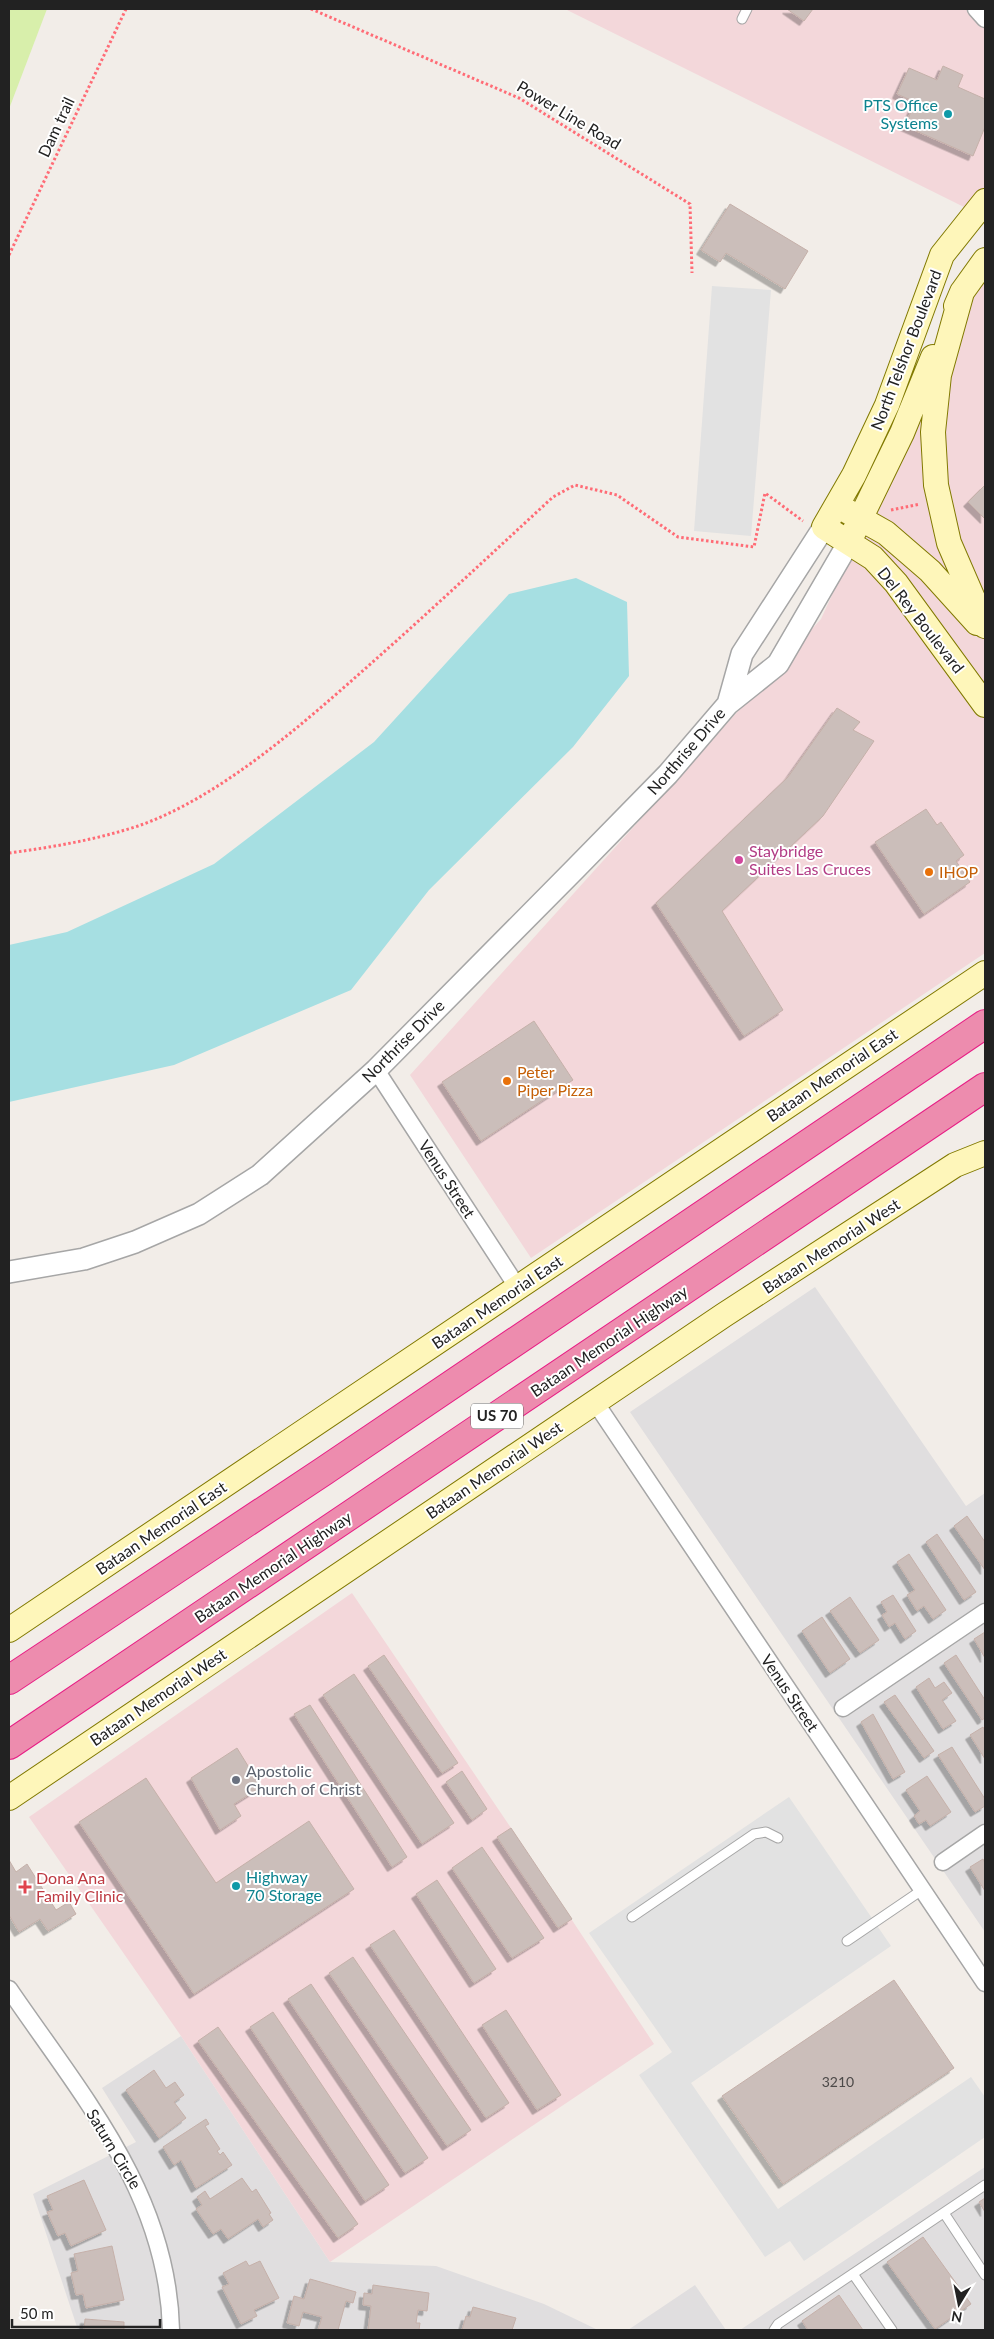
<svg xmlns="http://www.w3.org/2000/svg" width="994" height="2339" font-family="Lato,sans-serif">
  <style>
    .residential { fill: #e0dedf }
    .commercial { fill: #f3d7da }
    .grass { fill: #d8efab }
    .parking { fill: #e2e2e2 }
    .water { fill: #a6dfe2 }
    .building { fill: #cbbeba; stroke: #c5b0a9; filter: url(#shadow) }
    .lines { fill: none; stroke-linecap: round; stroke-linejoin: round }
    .service-casing { stroke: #a6a6a6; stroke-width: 11 }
    .minor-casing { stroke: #a6a6a6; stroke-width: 19 }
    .tertiary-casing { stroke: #a6a6a6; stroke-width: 24 }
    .secondary-casing { stroke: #817900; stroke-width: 26 }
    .motorway-casing { stroke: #e71e85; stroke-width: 30 }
    .path { stroke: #ff6c76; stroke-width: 3; stroke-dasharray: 2.5 2.5; stroke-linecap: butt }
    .service { stroke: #fff; stroke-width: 9 }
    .minor { stroke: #fff; stroke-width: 16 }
    .tertiary { stroke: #fff; stroke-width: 21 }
    .secondary { stroke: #fef6ba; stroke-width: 24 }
    .motorway { stroke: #ed8cae; stroke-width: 28 }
    .culture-dot { fill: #0f9aa8; stroke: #fff; stroke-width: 2 }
    .hotel-dot { fill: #d1479c; stroke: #fff; stroke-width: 2 }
    .food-dot { fill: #e8710a; stroke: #fff; stroke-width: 2 }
    .worship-dot { fill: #6b7280; stroke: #fff; stroke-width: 2 }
    .health-dot { fill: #e0444e; stroke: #fff; stroke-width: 2 }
    .labels { text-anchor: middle; stroke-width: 4; stroke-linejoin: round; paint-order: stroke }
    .number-label { font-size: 14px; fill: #4c4948 }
    .shield { fill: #fff; stroke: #646464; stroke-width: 1 }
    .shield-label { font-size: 15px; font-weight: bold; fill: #222 }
    .culture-label { font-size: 16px; fill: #0d838f; stroke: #fff; text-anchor: end }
    .street-label { font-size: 16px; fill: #222; stroke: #fff }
    .hotel-label { font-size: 16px; fill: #b23c85; stroke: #fff; text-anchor: start }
    .food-label { font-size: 16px; fill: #c56008; stroke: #fff; text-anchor: start }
    .worship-label { font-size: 16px; fill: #5b616d; stroke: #fff; text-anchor: start }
    .health-label { font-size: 16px; fill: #be3a42; stroke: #fff; text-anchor: start }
  </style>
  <defs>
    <filter id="shadow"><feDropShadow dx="-4.5" dy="4.5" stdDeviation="0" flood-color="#0004"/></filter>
  </defs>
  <rect width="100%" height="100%" fill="#f2ede8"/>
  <!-- residential -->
  <path class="residential" d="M815,1287l151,219 19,-13v439l-355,-520z
    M181,2036l149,226 106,4 108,38 54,26h-520l-45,-136 103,-52 -34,-54z
    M985,2167v163h-245z
    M695,2285l31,45h-98z"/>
  <!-- commercial -->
  <path class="commercial" d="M565,9h420v180l-17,20z
    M985,276v677l-454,305 -121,-183 411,-456 149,-325z
    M352,1593l159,235 143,216 -324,218 -149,-226 -152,-219z"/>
  <!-- grass -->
  <path class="grass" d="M9,9h38l-38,100z"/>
  <!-- parking -->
  <path class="parking" d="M712,286l59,4 -20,246 -57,-5z
    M789,1797l102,149 -200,137 87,126 193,-132 14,20v40l-181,124 -14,-20 -25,16 -126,-182 33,-23 -83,-119z"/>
  <!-- water -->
  <path class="water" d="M576,578l51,24 2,74 -56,71 -144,143 -78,100 -177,75 -165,37v-157l58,-13 147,-68 160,-122 135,-148z"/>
  <!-- building -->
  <path class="building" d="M787,9h26l-9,12z
    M943,66l20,9 -5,12 27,12v28l-12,29 -68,-30 10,-24 -18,-8 12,-26 28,12z
    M730,204l78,47 -23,38 -59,-36 -6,9 -19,-12z
    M985,485v34l-17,-17z
    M837,708l23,14 -7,8 21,11 -51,75 -101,95 61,99 -39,26 -88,-133 132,-126z
    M926,809l11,16 4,-3 23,33 -8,6 14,21 -46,32 -49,-72z
    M534,1021l39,59 -92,61 -39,-59z
    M967,1516l18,26v28l-31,-44z
    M937,1534l39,58 -12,8 -38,-58z
    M909,1554l37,56 -13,9 -9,-13 -7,5 -10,-16 8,-5 -18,-28z
    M893,1595l23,36 -11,8 -10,-16 -6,4 -7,-12 5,-3 -6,-10z
    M850,1597l29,43 -19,13 -30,-42z
    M822,1617l28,42 -20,14 -28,-42z
    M985,1632v26l-11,-19z
    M384,1655l74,108 -16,10 -74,-107z
    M956,1655l29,45v18l-3,2 -38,-57z
    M354,1674l100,149 -32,21 -99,-149z
    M929,1678l6,10 9,-6 8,11 -10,7 14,21 -13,8 -27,-42z
    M895,1695l39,56 -10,7 -40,-56z
    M310,1705l97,152 -15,10 -98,-153z
    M873,1714l32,58 -12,7 -32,-57z
    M983,1727l2,4v28l-15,-24z
    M952,1747l33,52v7l-10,6 -37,-57z
    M237,1748l24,39 -27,17 7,12 -21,14 -29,-52z
    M462,1771l25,38 -15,11 -26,-38z
    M927,1776l24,36 -21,14 -4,-6 -7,4 -5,-8 6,-5 -14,-21z
    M146,1778l70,105 93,-62 45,68 -160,105 -115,-172z
    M511,1828l61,91 -14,9 -61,-91z
    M482,1847l62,91 -32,20 -60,-90z
    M983,1859l2,4v28l-15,-24z
    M9,1860l7,12 11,-8 29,46 13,-8 7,12 -28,17 -8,-12 -21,13 -10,-17z
    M437,1880l59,89 -22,14 -58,-89z
    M394,1930l115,173 -23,15 -116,-173z
    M353,1957l118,173 -24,16 -118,-173z
    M894,1980l60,88 -171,116 -61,-88z
    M311,1984l117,174 -23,15 -117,-174z
    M506,2010l55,85 -24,15 -55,-85z
    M273,2012l116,173 -24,16 -115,-174z
    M218,2027l140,197 -20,14 -140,-197z
    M154,2070l12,18 9,-6 9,13 -10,7 12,16 -27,20 -33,-48z
    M206,2119l3,5 -4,2 15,23 -3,2 3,4 3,-3 9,13 -36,23 -15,-28 -7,5 -11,-18z
    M242,2178l10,14 4,-3 15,24 -2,1 4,6 -10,7 -5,-8 -30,20 -7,-10 -8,5 -17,-25 6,-4 -5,-8 8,-6 5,8z
    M84,2180l22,50 -35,16 -6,-13 -7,3 -11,-24 6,-2 -6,-14z
    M985,2198v14l-6,-10z
    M923,2237l48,67 -36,25 -48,-67z
    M112,2246l12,54 -38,8 -3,-14 -7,1 -5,-22 7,-2 -4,-17z
    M246,2261l3,5 11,-5 19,37 -25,12 3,6 -16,8 -19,-37 7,-3 -6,-11z
    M310,2279l46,13 -3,11 -7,-2 -8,29h-20l4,-13 -19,-5 -4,14 -12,-3 7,-27 10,3z
    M373,2285l56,8 -2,18 -9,-1 -2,13h4l-1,7h-51l3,-24 -8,-1 1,-12 8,1z
    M839,2295l24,35h-55l-6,-9z
    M473,2307l43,11 -4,12h-50l4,-14 4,1z
    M85,2319l39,3v8h-40z"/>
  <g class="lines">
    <defs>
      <path id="service" d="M742,19l5,-10
        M632,1917l122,-83 12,-2 12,6
        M847,1941l75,-51
        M944,2213l41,62
        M853,2274l39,56
        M774,2330l4,-6 207,-139"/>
      <path id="minor" d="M976,9l9,10
        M376,1070l142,218
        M595,1402l390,581
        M843,1708l142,-96
        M943,1862l42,-29
        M9,1989c73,107 159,205 162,341"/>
      <path id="tertiary" d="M728,704l14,-50 82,-127
        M9,1272l75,-13 51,-17 64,-28 61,-39 116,-105 201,-203 91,-93 60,-70 50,-40 71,-122"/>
      <path id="secondary" d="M985,201l-43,54 -55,150 -33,70 -30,52 49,31 23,25 89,122
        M962,292l-23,83 -6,57 3,53 13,58 36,83
        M956,306l6,-14 23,-32
        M847,511l39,22 44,38 47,52
        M849,542l53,-109 31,-76
        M9,1630l976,-657
        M9,1798l715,-483 231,-150 30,-12"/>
      <path id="motorway" d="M9,1680l315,-209 661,-447
        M9,1745l976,-658"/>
    </defs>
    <!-- service casing -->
    <use href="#service" class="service-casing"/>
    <!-- minor casing -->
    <use href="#minor" class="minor-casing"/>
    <!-- tertiary casing -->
    <use href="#tertiary" class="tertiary-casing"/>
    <!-- secondary casing -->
    <use href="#secondary" class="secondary-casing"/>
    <!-- motorway casing -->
    <use href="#motorway" class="motorway-casing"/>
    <!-- path -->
    <path class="path" d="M311,9l208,89 171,106 2,69
      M9,255l117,-246
      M891,510l29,-6
      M9,853c44,-6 86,-13 129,-27 78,-27 158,-96 220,-151 66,-58 130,-118 195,-178l22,-12 42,10 61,42 76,10 11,-54 38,28"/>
    <!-- service -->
    <use href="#service" class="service"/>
    <!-- minor -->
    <use href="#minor" class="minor"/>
    <!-- tertiary -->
    <use href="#tertiary" class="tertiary"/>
    <!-- secondary -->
    <use href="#secondary" class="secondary"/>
    <!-- motorway -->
    <use href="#motorway" class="motorway"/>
  </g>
  <!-- markers -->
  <g class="culture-dot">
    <circle cx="948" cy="114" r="5"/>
    <circle cx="236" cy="1886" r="5"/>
  </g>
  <circle class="hotel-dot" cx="739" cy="860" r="5"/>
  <g class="food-dot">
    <circle cx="929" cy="872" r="5"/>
    <circle cx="507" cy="1081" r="5"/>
  </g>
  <circle class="worship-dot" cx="236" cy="1780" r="5"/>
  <path class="health-dot" d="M22.5 1879.5h5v5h5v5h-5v5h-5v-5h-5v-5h5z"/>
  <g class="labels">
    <!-- number labels -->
    <g class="number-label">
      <text x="838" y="2087">3210</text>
    </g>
    <!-- shield labels -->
    <rect class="shield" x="471" y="1403.5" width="52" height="25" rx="4"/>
    <g class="shield-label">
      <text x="497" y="1421">US 70</text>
    </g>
    <!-- culture labels -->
    <g class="culture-label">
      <text x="938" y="111">PTS Office<tspan x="938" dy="18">Systems</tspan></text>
      <text x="246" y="1883" text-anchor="start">Highway<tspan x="246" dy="18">70 Storage</tspan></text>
    </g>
    <!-- street labels -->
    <g class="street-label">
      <text transform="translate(569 115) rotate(31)" y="6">Power Line Road</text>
      <text transform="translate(56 127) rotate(-65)" y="6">Dam trail</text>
      <text transform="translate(906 350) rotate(-69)" y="6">North Telshor Boulevard</text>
      <text transform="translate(921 620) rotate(52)" y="6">Del Rey Boulevard</text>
      <text transform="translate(686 751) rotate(-49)" y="6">Northrise Drive</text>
      <text transform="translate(403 1041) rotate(-45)" y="6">Northrise Drive</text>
      <text transform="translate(832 1075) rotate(-34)" y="6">Bataan Memorial East</text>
      <text transform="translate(447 1179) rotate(57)" y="6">Venus Street</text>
      <text transform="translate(831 1246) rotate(-33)" y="6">Bataan Memorial West</text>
      <text transform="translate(497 1302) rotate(-34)" y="6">Bataan Memorial East</text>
      <text transform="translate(609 1341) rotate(-34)" y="6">Bataan Memorial Highway</text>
      <text transform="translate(494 1470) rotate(-34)" y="6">Bataan Memorial West</text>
      <text transform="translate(161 1528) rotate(-34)" y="6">Bataan Memorial East</text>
      <text transform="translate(273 1567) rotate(-34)" y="6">Bataan Memorial Highway</text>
      <text transform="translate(790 1693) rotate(56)" y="6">Venus Street</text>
      <text transform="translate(158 1697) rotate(-34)" y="6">Bataan Memorial West</text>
      <text transform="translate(114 2149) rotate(59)" y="6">Saturn Circle</text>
    </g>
    <!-- hotel labels -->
    <g class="hotel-label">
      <text x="749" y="857">Staybridge<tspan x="749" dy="18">Suites Las Cruces</tspan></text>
    </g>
    <!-- food labels -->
    <g class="food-label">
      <text x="939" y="878">IHOP</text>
      <text x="517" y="1078">Peter<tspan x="517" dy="18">Piper Pizza</tspan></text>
    </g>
    <!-- worship labels -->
    <g class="worship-label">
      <text x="246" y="1777">Apostolic<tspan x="246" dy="18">Church of Christ</tspan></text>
    </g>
    <!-- health labels -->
    <g class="health-label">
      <text x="36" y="1884">Dona Ana<tspan x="36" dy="18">Family Clinic</tspan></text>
    </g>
  </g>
  <!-- border -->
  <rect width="994" height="2339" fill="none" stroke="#222222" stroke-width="20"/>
  <!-- north arrow -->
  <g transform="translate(959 2304) rotate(190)" stroke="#ffffff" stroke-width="4" paint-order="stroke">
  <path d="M0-4L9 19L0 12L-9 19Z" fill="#222222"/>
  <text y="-8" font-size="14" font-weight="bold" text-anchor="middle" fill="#222222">N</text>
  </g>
  <!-- scale -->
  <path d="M12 2319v8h148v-8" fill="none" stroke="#222222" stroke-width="2.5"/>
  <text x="20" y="2319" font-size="15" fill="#222222" stroke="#ffffff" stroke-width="4" paint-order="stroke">50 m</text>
</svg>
